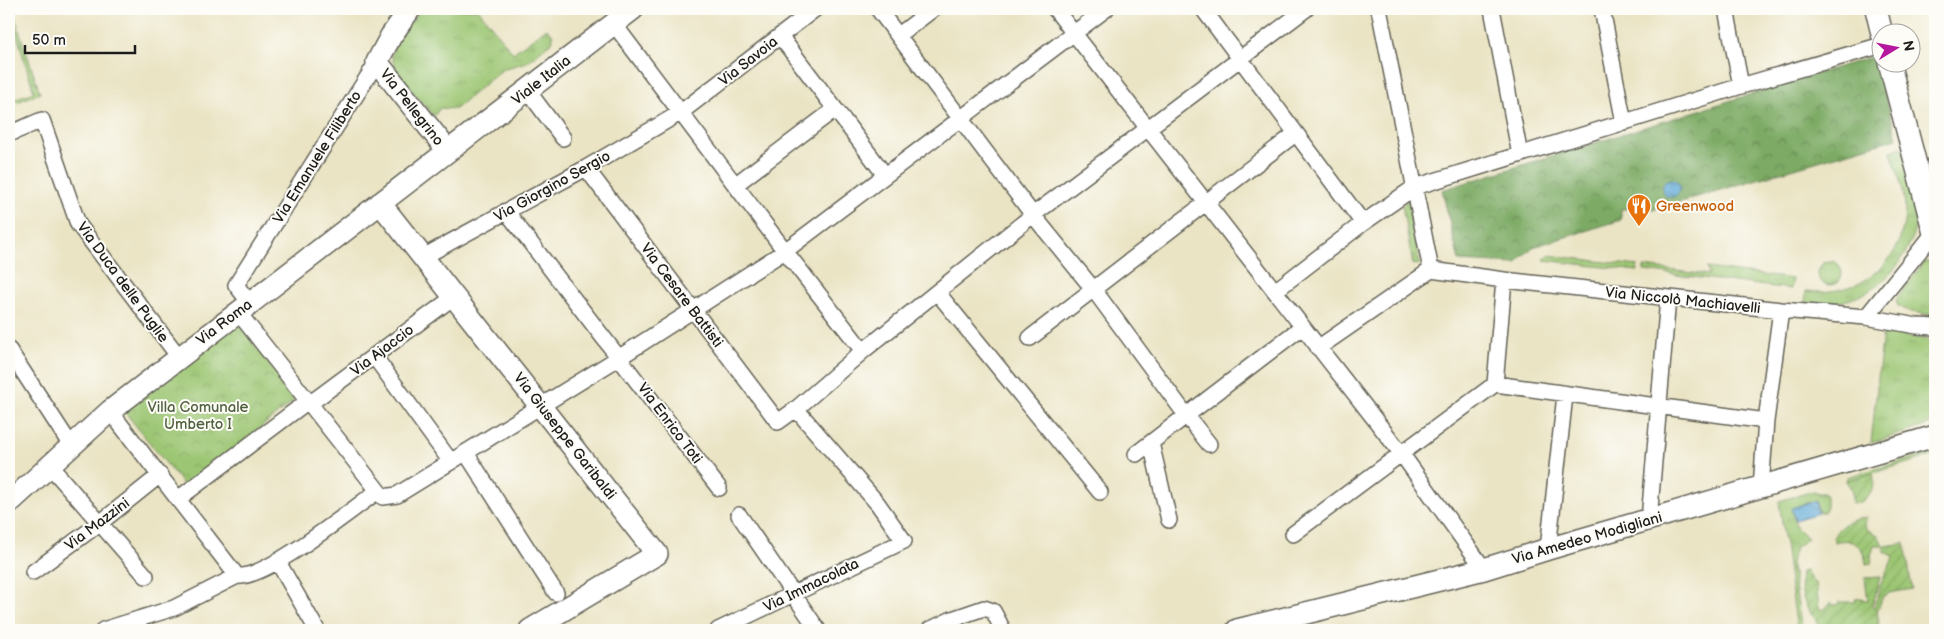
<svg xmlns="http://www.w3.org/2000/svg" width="1944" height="639" font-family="'Balsamiq Sans',sans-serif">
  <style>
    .grass { fill: url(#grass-tufts); stroke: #5c7148 }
    .forest { fill: url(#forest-crowns); stroke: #4c6440 }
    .park { fill: url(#park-crowns); stroke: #5c7148 }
    .garden { fill: url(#garden-furrows); stroke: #5c7148 }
    .water { fill: url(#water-waves); stroke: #3d6279 }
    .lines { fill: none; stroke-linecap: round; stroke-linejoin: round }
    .street-casing { stroke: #646257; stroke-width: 18 }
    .secondary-casing { stroke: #646257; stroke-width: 24 }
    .street { stroke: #fff; stroke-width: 15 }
    .secondary { stroke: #fff; stroke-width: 21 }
    .labels { text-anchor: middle; stroke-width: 4; stroke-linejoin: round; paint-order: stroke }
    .street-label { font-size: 15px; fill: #1c1c1c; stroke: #fdfcf7 }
    .food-label { font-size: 15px; fill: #c56008; stroke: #fdfcf7; text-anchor: start }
    .park-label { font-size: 15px; fill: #4f603f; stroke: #fdfcf7 }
  </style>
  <defs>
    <pattern id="grass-tufts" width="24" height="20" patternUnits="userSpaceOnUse" patternTransform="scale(1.25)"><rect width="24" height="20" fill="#9cc673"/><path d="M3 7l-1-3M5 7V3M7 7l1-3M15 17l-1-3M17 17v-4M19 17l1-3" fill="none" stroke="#86aa63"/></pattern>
    <pattern id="forest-crowns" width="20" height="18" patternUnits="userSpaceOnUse" patternTransform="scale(1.25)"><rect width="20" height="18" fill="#7dab65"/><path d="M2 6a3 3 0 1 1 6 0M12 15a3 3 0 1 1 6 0" fill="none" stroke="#668a52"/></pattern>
    <pattern id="park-crowns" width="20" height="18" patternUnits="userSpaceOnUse" patternTransform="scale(1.25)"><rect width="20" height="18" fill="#9cc673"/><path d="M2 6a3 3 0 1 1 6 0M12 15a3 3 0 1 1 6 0" fill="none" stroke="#86aa63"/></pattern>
    <pattern id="garden-furrows" width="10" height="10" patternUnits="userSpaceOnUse" patternTransform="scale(1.25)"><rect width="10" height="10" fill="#9cc673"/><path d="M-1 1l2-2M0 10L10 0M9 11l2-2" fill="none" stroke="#86aa63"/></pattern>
    <pattern id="water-waves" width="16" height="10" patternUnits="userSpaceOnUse" patternTransform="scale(1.25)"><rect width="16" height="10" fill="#5ea9d6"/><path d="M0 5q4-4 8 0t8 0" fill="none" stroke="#4d89ad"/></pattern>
  </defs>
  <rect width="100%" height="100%" fill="#fdfcf7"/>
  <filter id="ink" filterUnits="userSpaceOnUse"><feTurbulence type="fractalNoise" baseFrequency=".02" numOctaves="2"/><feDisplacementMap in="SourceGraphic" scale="10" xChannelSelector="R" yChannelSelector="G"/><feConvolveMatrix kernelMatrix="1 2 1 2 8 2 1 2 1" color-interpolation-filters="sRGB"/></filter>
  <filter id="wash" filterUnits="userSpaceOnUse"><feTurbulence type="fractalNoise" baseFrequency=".0096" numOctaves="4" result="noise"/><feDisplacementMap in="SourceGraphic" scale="20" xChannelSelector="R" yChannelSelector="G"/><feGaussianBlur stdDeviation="1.12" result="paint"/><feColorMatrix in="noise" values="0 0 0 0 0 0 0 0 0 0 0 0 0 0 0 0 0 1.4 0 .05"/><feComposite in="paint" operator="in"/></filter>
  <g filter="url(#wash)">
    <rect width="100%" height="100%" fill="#eae4c4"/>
    <!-- grass -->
    <path class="grass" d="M9,9h3l28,84 -23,9 -1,-4 18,-6z
      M421,9h57l35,44 34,-25 5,5 1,8 -26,21 -24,7 -48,40 -15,-1 -6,8c-10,-12 -44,-47 -42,-61 1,-12 21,-36 29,-46z
      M1902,147c5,19 12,38 14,57 5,41 -27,83 -65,95 -15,5 -30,6 -46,5l1,-13c53,6 98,-26 99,-81 0,-20 -9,-40 -14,-59z
      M1408,200l12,64 -7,1 -11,-59z
      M1548,255l90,11 -1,5 -93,-11z
      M1932,261l3,7v47l-24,-3 -13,-6 -2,-6 28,-38z
      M1818 273a12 12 0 1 1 24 0a12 12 0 1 1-24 0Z
      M1644,267l65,8 -2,-7 86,11 -2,10 -147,-18z
      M1883,332l52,9v82l-64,20z
      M1935,452v3l-89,26 1,-4z
      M1814,491l4,2h6l2,3v13l-2,3h-5l-4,-12 -24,8 6,21 11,9 -12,9 -5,15 10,62 3,6h-7l-18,-129z"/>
    <!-- forest -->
    <path class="forest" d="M1874,56l23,82 -241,71h-35v11l-88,27 -17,17 -57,-3 -17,-71z"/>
    <!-- park -->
    <path class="park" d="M238,323l14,15v4l36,47 4,-3 5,10 -3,5 -109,86 -61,-76z"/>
    <!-- garden -->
    <path class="garden" d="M1873,473c4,16 -5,29 -21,31v-14l-6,-9z
      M1867,517l-2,5 1,7 12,6 6,12 -9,-3 -4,11 1,8 -6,1c-2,-19 -13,-27 -31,-22l-2,-4c7,-15 18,-18 34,-21z
      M1905,543l7,46 -23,4 -3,3h-3l-6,16 2,10 -2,8 -58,-1 -2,-9c-13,-10 -18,-32 -16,-48l5,-1 5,9 5,4 3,24 4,2 8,-7 3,2 5,-1v-2h17l-1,-3 8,-1v2h5l-3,-22 15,-1 -8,30 2,2 6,-23 14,-30 -10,-4 1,-6z"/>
    <!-- water -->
    <path class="water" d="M1662 188a9 9 0 1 1 18 0a9 9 0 1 1-18 0Z
      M1815,501l3,12 -23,7 -4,-12z"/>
  </g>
  <g filter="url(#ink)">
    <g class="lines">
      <defs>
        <path id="street" d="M878,9l155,206 61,75 92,125 23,29
          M1055,9l346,444 83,116
          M1203,9l160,214
          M1379,9l52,261
          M1492,9l28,146
          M1602,9l22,114
          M1726,9l15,77
          M614,24l171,227 78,100
          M899,35l34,-26
          M780,36l105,139
          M528,91l35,47
          M9,134l33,-14 36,104 101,133
          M586,168l192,254 18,-13 82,95 26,37 -186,89
          M735,185l100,-76
          M506,211l213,277
          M423,257l163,-89 94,-55 135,-104
          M1431,270l73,10 277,30 85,7 51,9 18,1
          M1275,291l88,-68 52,-36 326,-101 141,-41
          M937,292l163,200
          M250,303l-14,-18 141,-223
          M238,312l145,185 14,-2 223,-138 165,-106 321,-242
          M1866,317l68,-84
          M1030,338l265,-204
          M1318,348l113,-78
          M9,350l63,97
          M374,356l77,106
          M1495,384l9,-104
          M796,409l67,-58 170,-136 273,-206
          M110,411l127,165
          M1151,443l18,77
          M466,453l90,140
          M1136,454l166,-127
          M50,466l96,110
          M1761,487l5,-66 15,-111
          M178,499l130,-98 8,-2 139,-103
          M739,515l79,115
          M1649,520l19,-222
          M1293,534l202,-150 271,37
          M1548,549l17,-154
          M278,562l39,68
          M33,572l67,-49 60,-48
          M103,630l71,-22 63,-32c28,4 115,-67 141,-85
          M929,630l23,-11 32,-11 9,3 10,19"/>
        <path id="secondary" d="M410,9l-19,27 -14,26 71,89
          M1876,9l6,25
          M1889,62l46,175
          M380,203l277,351 -127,76
          M9,503l101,-92 523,-402
          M1237,630l247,-61 64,-20 387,-113"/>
      </defs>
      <!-- street casing -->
      <use href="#street" class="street-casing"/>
      <!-- secondary casing -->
      <use href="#secondary" class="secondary-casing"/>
      <!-- street -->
      <use href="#street" class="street"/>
      <!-- secondary -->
      <use href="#secondary" class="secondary"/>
    </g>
  </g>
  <!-- icons -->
  <defs>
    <symbol id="restaurant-pin" viewBox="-11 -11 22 30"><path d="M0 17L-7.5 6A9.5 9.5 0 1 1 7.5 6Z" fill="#e8710a" stroke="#fdfcf7"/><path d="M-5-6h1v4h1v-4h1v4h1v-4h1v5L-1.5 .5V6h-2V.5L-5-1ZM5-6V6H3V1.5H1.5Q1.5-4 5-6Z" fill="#fff"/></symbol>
  </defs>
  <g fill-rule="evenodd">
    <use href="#restaurant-pin" x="1625" y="192" width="28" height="38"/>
  </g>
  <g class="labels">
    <!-- street labels -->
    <g class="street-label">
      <text transform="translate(748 61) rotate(-38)" y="5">Via Savoia</text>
      <text transform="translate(541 80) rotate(-38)" y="5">Viale Italia</text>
      <text transform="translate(412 107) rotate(52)" y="5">Via Pellegrino</text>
      <text transform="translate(317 157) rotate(-58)" y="5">Via Emanuele Filiberto</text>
      <text transform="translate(552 186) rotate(-29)" y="5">Via Giorgino Sergio</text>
      <text transform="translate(123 282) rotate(54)" y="5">Via Duca delle Puglie</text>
      <text transform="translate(682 295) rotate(53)" y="5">Via Cesare Battisti</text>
      <text transform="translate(1683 300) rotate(6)" y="5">Via Niccolò Machiavelli</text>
      <text transform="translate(224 322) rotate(-37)" y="5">Via Roma</text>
      <text transform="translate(382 350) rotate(-37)" y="5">Via Ajaccio</text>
      <text transform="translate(670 423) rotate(53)" y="5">Via Enrico Toti</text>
      <text transform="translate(565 436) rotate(52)" y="5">Via Giuseppe Garibaldi</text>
      <text transform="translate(97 524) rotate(-37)" y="5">Via Mazzini</text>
      <text transform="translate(1587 538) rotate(-16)" y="5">Via Amedeo Modigliani</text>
      <text transform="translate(811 585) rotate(-26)" y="5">Via Immacolata</text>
    </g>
    <!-- food labels -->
    <g class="food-label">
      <text x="1656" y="211">Greenwood</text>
    </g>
    <!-- park labels -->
    <g class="park-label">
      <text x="198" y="412">Villa Comunale<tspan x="198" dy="17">Umberto I</tspan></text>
    </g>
  </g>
  <!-- margin -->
  <rect width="1944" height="639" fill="none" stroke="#fdfcf7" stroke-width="30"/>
  <!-- north arrow -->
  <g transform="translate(1896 48) rotate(80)"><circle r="24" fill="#fdfcf7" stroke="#a3a29f"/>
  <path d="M0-4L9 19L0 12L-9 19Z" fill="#b5179e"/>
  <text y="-8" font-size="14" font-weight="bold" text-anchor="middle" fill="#1c1c1c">N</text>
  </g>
  <!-- scale -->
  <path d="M25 45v8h110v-8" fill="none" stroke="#1c1c1c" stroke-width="2.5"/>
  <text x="32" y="45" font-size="15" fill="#1c1c1c" stroke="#fdfcf7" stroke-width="4" paint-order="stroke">50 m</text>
</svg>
